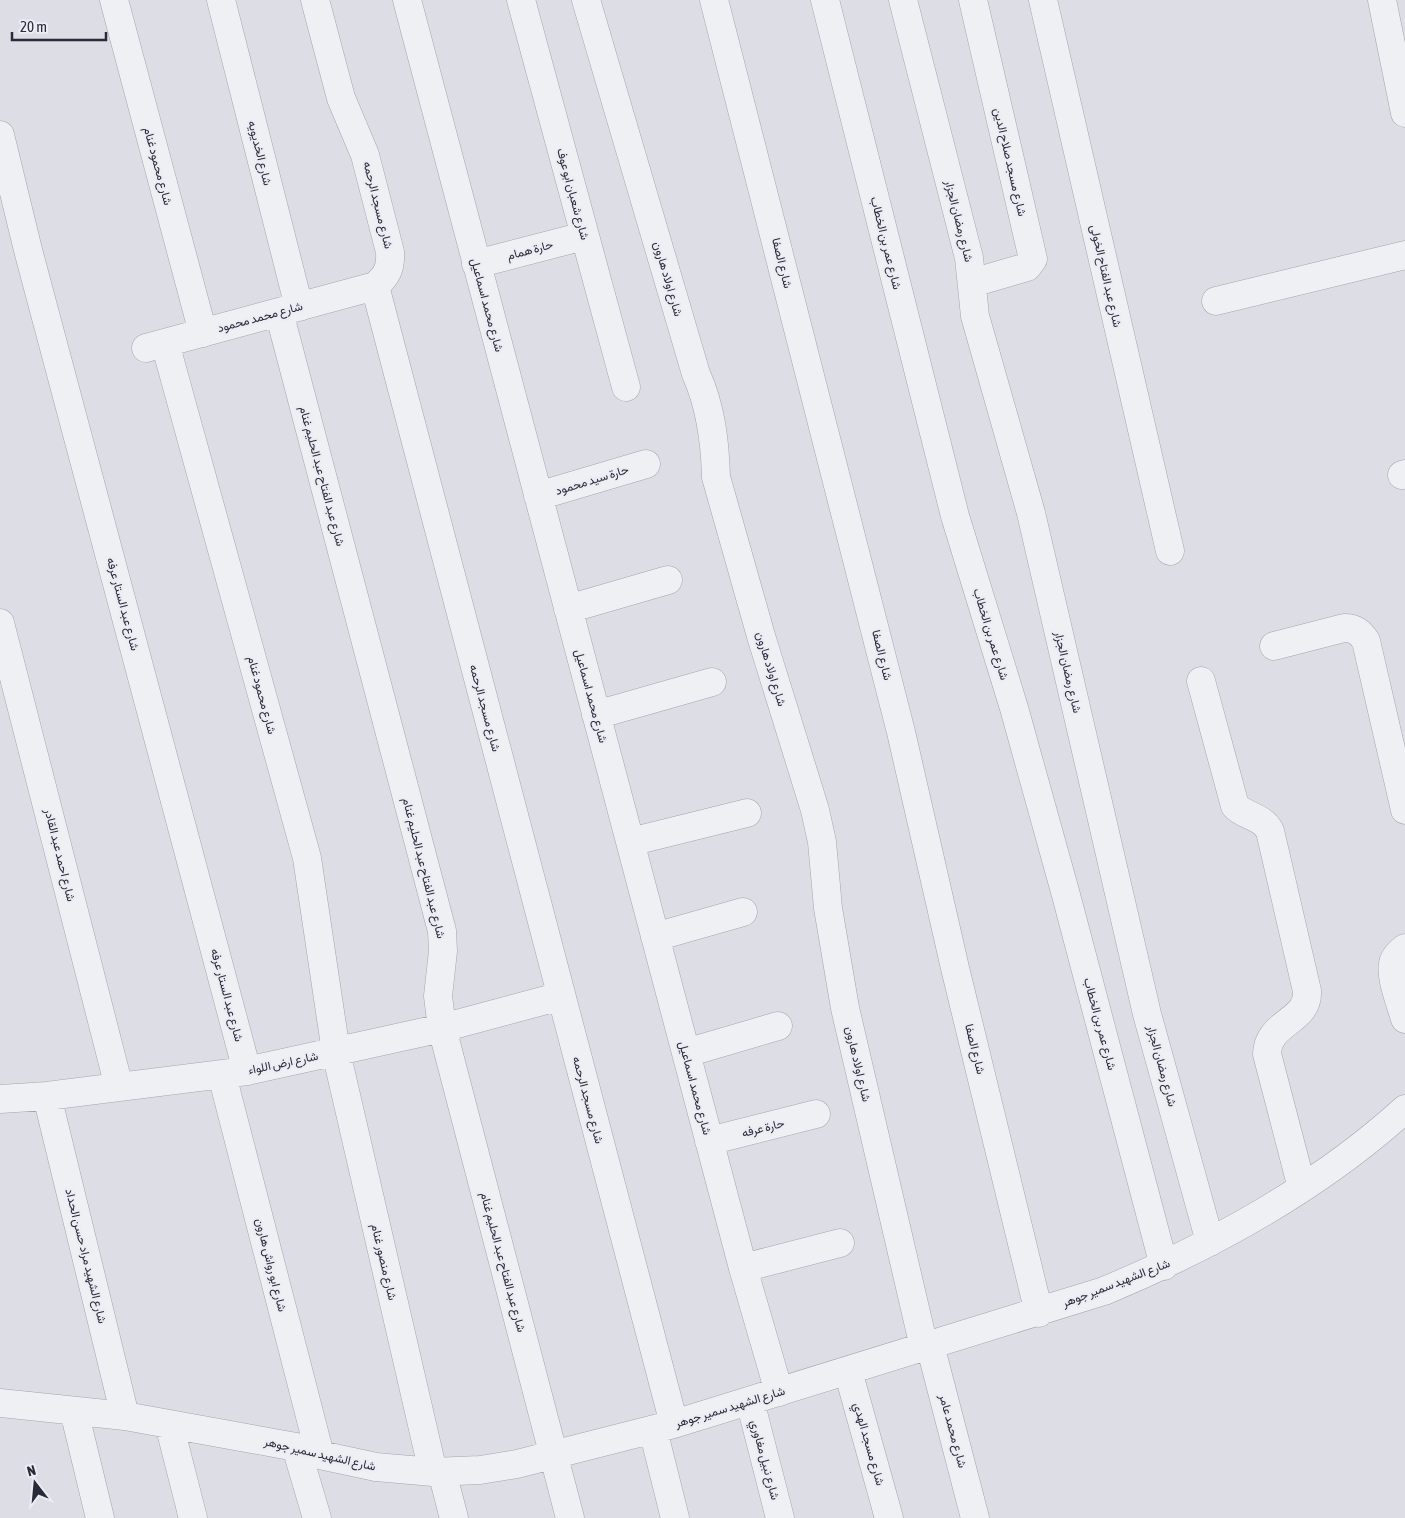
<svg xmlns="http://www.w3.org/2000/svg" width="1405" height="1518" font-family="'Asap Condensed',Vazirmatn,sans-serif">
  <style>
    .lines { fill: none; stroke-linecap: round; stroke-linejoin: round }
    .minor-casing { stroke: #a3a5ae; stroke-width: 29 }
    .minor { stroke: #eff0f4; stroke-width: 28 }
    .labels { text-anchor: middle; stroke-width: 4.5; stroke-linejoin: round; paint-order: stroke }
    .street-label { font-size: 12px; fill: #272b3a; stroke: #ecedf3 }
  </style>
  <rect width="100%" height="100%" fill="#dddee5"/>
  <g class="lines">
    <defs>
      <path id="minor" d="M114,0l89,333
        M221,0l78,307
        M315,0l26,98 24,57 25,97c1,16 -3,24 -15,34l299,1138
        M407,0l336,1268 36,124
        M521,0l105,387
        M586,0l110,374c15,33 19,68 20,103l45,159 54,174 7,32 6,66 17,100 79,339
        M714,0l187,732 54,236 84,345
        M825,0l130,516 59,192 52,187 98,371
        M903,0l66,258 6,58 56,197 116,501 63,228
        M1043,0l127,551
        M1382,0l23,113
        M0,135l28,115 219,821
        M476,264l108,-28
        M972,283l55,-16 6,-8 -60,-259
        M1216,301l189,-46
        M279,312l163,619 1,20 -5,45 4,32 128,490
        M165,343l142,515 29,194 97,420
        M146,348l229,-62
        M1402,475l3,-1
        M538,496l108,-32
        M568,609l100,-29
        M0,623l119,464
        M1274,646l70,-18c11,0 16,4 22,13l39,169
        M1201,681l34,125c11,11 27,10 35,25l37,160c2,31 -39,30 -40,63l35,134
        M596,715l116,-33
        M630,842l117,-29
        M655,937l88,-25
        M1405,948c-5,4 -11,9 -12,16 -3,13 8,41 12,55
        M686,1053l92,-27
        M222,1075l98,380
        M47,1096l78,320
        M0,1099l47,-3 200,-25 195,-43 119,-32
        M709,1141l107,-27
        M743,1268l97,-25
        M930,1345l45,173
        M848,1371l41,147
        M750,1401l30,117
        M0,1403l125,13 171,31 24,8 56,12 57,5 47,-2 37,-6 157,-40 430,-133c108,-45 214,-103 301,-182
        M74,1411l26,107
        M169,1424l24,94
        M653,1430l22,88
        M296,1447l21,71
        M442,1472l12,46"/>
    </defs>
    <!-- minor casing -->
    <use href="#minor" class="minor-casing"/>
    <!-- minor -->
    <use href="#minor" class="minor"/>
  </g>
  <g class="labels">
    <!-- street labels -->
    <g class="street-label">
      <text transform="translate(260 153) rotate(76)" y="4">شارع الخديويه</text>
      <text transform="translate(1010 162) rotate(77)" y="4">شارع مسجد صلاح الدين</text>
      <text transform="translate(158 166) rotate(75)" y="4">شارع محمود غنام</text>
      <text transform="translate(573 194) rotate(75)" y="4">شارع شعبان ابو عوف</text>
      <text transform="translate(378 205) rotate(76)" y="4">شارع مسجد الرحمه</text>
      <text transform="translate(959 221) rotate(76)" y="4">شارع رمضان الجزار</text>
      <text transform="translate(886 243) rotate(76)" y="4">شارع عمر بن الخطاب</text>
      <text transform="translate(530 250) rotate(-15)" y="4">حارة همام</text>
      <text transform="translate(782 263) rotate(76)" y="4">شارع الصفا</text>
      <text transform="translate(1106 276) rotate(77)" y="4">شارع عبد الفتاح الخولى</text>
      <text transform="translate(668 279) rotate(74)" y="4">شارع اولاد هارون</text>
      <text transform="translate(487 305) rotate(75)" y="4">شارع محمد اسماعيل</text>
      <text transform="translate(260 317) rotate(-15)" y="4">شارع محمد محمود</text>
      <text transform="translate(322 476) rotate(75)" y="4">شارع عبد الفتاح عبد الحليم غنام</text>
      <text transform="translate(592 480) rotate(-17)" y="4">حارة سيد محمود</text>
      <text transform="translate(123 604) rotate(75)" y="4">شارع عبد الستار عرفه</text>
      <text transform="translate(991 634) rotate(73)" y="4">شارع عمر بن الخطاب</text>
      <text transform="translate(882 655) rotate(76)" y="4">شارع الصفا</text>
      <text transform="translate(771 669) rotate(73)" y="4">شارع اولاد هارون</text>
      <text transform="translate(1068 672) rotate(77)" y="4">شارع رمضان الجزار</text>
      <text transform="translate(262 695) rotate(75)" y="4">شارع محمود غنام</text>
      <text transform="translate(591 696) rotate(75)" y="4">شارع محمد اسماعيل</text>
      <text transform="translate(485 708) rotate(75)" y="4">شارع مسجد الرحمه</text>
      <text transform="translate(60 855) rotate(76)" y="4">شارع احمد عبد القادر</text>
      <text transform="translate(424 868) rotate(76)" y="4">شارع عبد الفتاح عبد الحليم غنام</text>
      <text transform="translate(227 995) rotate(75)" y="4">شارع عبد الستار عرفه</text>
      <text transform="translate(1100 1024) rotate(75)" y="4">شارع عمر بن الخطاب</text>
      <text transform="translate(975 1049) rotate(76)" y="4">شارع الصفا</text>
      <text transform="translate(283 1063) rotate(-12)" y="4">شارع ارض اللواء</text>
      <text transform="translate(858 1064) rotate(77)" y="4">شارع اولاد هارون</text>
      <text transform="translate(1162 1066) rotate(75)" y="4">شارع رمضان الجزار</text>
      <text transform="translate(695 1088) rotate(75)" y="4">شارع محمد اسماعيل</text>
      <text transform="translate(588 1100) rotate(75)" y="4">شارع مسجد الرحمه</text>
      <text transform="translate(763 1128) rotate(-14)" y="4">حارة عرفه</text>
      <text transform="translate(86 1256) rotate(76)" y="4">شارع الشهيد مراد حسن الحداد</text>
      <text transform="translate(384 1262) rotate(77)" y="4">شارع منصور غنام</text>
      <text transform="translate(503 1262) rotate(75)" y="4">شارع عبد الفتاح عبد الحليم غنام</text>
      <text transform="translate(271 1265) rotate(76)" y="4">شارع ابو رواش هارون</text>
      <text transform="translate(1116 1283) rotate(-21)" y="4">شارع الشهيد سمير جوهر</text>
      <text transform="translate(730 1407) rotate(-17)" y="4">شارع الشهيد سمير جوهر</text>
      <text transform="translate(953 1431) rotate(75)" y="4">شارع محمد عامر</text>
      <text transform="translate(869 1444) rotate(74)" y="4">شارع مسجد الهدي</text>
      <text transform="translate(320 1454) rotate(13)" y="4">شارع الشهيد سمير جوهر</text>
      <text transform="translate(765 1460) rotate(75)" y="4">شارع نبيل مغاوري</text>
    </g>
  </g>
  <!-- north arrow -->
  <g transform="translate(35 1483) rotate(344)" stroke="#ecedf3" stroke-width="4" paint-order="stroke">
  <path d="M0-4L9 19L0 12L-9 19Z" fill="#272b3a"/>
  <text y="-8" font-size="14" font-weight="bold" text-anchor="middle" fill="#272b3a">N</text>
  </g>
  <!-- scale -->
  <path d="M12 32v8h94v-8" fill="none" stroke="#272b3a" stroke-width="2.5"/>
  <text x="20" y="32" font-size="15" fill="#272b3a" stroke="#ecedf3" stroke-width="4" paint-order="stroke">20 m</text>
</svg>
